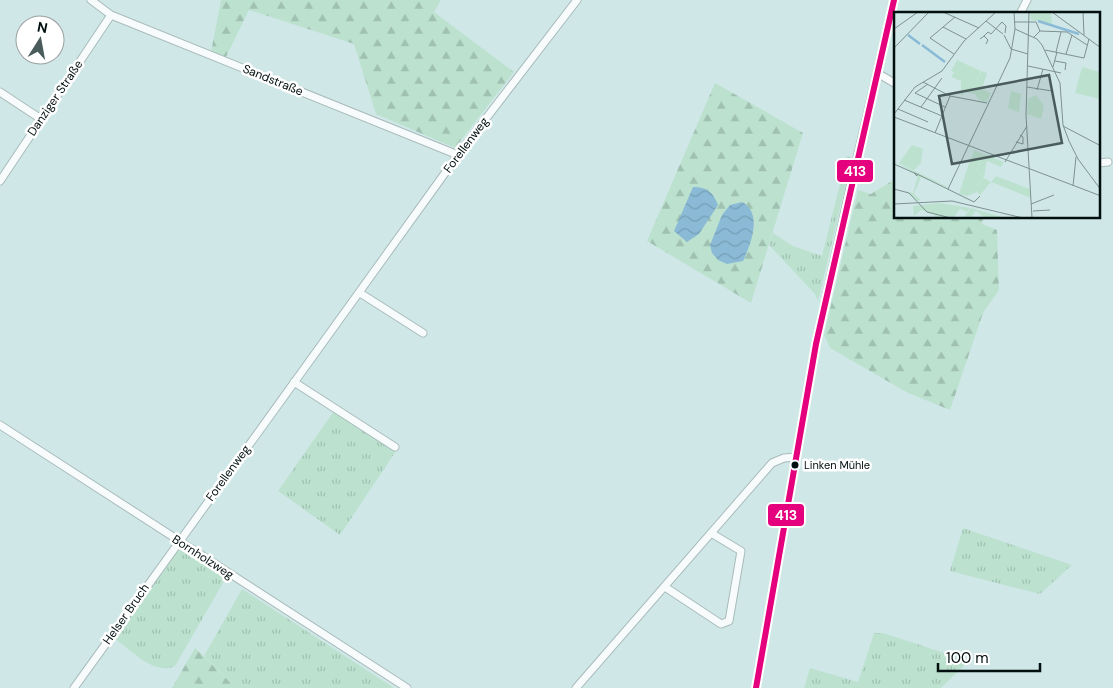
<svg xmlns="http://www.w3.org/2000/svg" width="1113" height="688" font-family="'DM Sans',sans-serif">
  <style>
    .grass { fill: url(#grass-tufts) }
    .forest { fill: url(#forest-firs) }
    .water { fill: url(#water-waves) }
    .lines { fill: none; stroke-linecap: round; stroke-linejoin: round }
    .minor-casing { stroke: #a9bbbb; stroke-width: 9 }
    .minor { stroke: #f8fbfc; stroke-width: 7 }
    .bus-1-casing { stroke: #fff; stroke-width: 10 }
    .bus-1 { stroke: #e5007d; stroke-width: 6 }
    .bus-dot { fill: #020f0f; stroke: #fff; stroke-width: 2 }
    .labels { text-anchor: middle; stroke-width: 5; stroke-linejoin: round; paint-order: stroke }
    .bus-label { font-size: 11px; fill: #020f0f; stroke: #fff; text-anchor: start }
    .street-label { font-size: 12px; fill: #020f0f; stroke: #fff }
    .inset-river { fill: none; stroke: #8abad6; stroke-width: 2.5 }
    .inset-road { fill: none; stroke: #7e9191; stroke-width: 1 }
    .view { fill: #4a5b5b; fill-opacity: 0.15; stroke: #4a5b5b; stroke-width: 2.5 }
    .inset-edge { fill: none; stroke: #020f0f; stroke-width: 2.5 }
    .line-badge { stroke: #fff; stroke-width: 2 }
    .badge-label { font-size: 14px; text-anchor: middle; font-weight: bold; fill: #fff }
  </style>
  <defs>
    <pattern id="grass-tufts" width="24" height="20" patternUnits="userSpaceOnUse" patternTransform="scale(1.25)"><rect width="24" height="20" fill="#bce2cf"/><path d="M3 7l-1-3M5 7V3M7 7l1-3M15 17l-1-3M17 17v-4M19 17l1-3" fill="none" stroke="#a0c1b1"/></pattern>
    <pattern id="forest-firs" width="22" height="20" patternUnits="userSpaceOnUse" patternTransform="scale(1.25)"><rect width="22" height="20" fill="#bce2cf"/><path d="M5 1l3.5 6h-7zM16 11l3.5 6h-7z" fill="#a0c1b1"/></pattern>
    <pattern id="water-waves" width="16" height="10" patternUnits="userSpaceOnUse" patternTransform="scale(1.25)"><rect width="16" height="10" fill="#8abad6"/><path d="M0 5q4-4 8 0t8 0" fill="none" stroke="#759fb6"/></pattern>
  </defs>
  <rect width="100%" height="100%" fill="#d0e7e8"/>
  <!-- grass -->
  <path class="grass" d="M847,156l5,2 -34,143 -3,-7 -46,-49 4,-12 20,13 29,10z
    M334,411l62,40 -56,84 -62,-44z
    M963,528l109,37 -32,29 -90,-23z
    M184,548l43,28 -52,90c-21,10 -44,-16 -61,-28l65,-89z
    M242,589l152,99h-158l-32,-32z
    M874,633h9l86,28 -28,27h-137l6,-20 48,14z"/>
  <!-- forest -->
  <path class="forest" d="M221,0h220l-7,12 80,60 -59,76 -79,-34 -22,-70 -105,-34 -23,47 -15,-5z
    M715,83l88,50 -52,170 -104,-62z
    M895,179l1,39h87l-1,6 15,6 2,60 -16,23 -33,97 -42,-17 -78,-45 -6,-13 34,-145 13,4z
    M195,648l41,40h-64z"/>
  <!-- water -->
  <path class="water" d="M693,187c14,0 20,5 25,18l-19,29 -12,8 -13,-11z
    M742,202c21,11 9,42 1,59l-16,3 -9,-4 -6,-7 -2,-8 12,-30 8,-10z"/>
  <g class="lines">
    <defs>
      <path id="minor" d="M91,0l20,15 347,140
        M1020,14l7,-14
        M877,73l19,11
        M0,92l41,27
        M1099,163l9,-1
        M0,181l111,-166
        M360,293l63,40
        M294,382l101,65
        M0,425l407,263
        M665,587l56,37 8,-3 12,-70 -30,-18
        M74,688l384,-533 119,-155
        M576,688l196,-225 12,-5 12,-1
        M756,688l60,-344 33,-152 45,-192"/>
    </defs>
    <!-- minor casing -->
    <use href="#minor" class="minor-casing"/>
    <!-- minor -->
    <use href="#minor" class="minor"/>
    <defs>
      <path id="bus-1" d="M756,688l60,-344 78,-344"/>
    </defs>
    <!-- bus-1 casing -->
    <use href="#bus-1" class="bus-1-casing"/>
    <!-- bus-1 -->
    <use href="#bus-1" class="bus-1"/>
  </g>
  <!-- markers -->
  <circle class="bus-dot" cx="795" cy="465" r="4.5"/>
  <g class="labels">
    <!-- bus labels -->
    <g class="bus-label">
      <text x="804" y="469">Linken Mühle</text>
    </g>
    <!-- street labels -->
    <g class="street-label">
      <text transform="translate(273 80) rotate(22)" y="4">Sandstraße</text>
      <text transform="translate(55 98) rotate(-56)" y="4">Danziger Straße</text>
      <text transform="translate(466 145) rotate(-53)" y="4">Forellenweg</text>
      <text transform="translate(228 473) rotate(-54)" y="4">Forellenweg</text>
      <text transform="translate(203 557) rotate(33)" y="4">Bornholzweg</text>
      <text transform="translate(126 614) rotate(-55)" y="4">Helser Bruch</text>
    </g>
  </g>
  <!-- overview -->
  <g transform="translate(894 12)">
    <rect width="206" height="206" fill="#d0e7e8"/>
    <path d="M136,0h21l1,12 -21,-4zM80,138l30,12 -3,5 -14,-6 -3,16 -8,-6 4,-8 -8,-6zM0,149l54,26v1l-27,-11 -7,17 7,6 -3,1 -13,-10 8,2 5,-18zM102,164l34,13 1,9 -40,-16 -11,13 -3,-3 -2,-4 9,-10 7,4zM46,191l30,5 -3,4 -7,-3 -7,9h-19l1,-3 -14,-5 -7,6 -1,-10 -19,2z" fill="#bce2cf"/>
    <path d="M188,55l18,5v27l-25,-6zM61,59l21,11 6,-11 5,2 -5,16 9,4 -4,9 -8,-2 -4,-6 -11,-2 -3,5v-16l-10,-4zM117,79l10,3 -2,18 -11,-4zM142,83l8,11 -3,13 -14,-5 1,-15zM18,133l11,4 -2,14 -7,7 -15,-7zM77,145l9,6 -4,7 8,8 -9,10 2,4 -10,4 -8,-2zM77,196l34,10h-20l-9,-7 -6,7h-7z" fill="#bce2cf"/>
    <path d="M63,48l24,11 -5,11 -25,-11z" fill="#bce2cf"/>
    <path class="inset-river" d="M144,9l41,13M14,23l12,9M28,33l23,17"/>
    <path class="inset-road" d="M49,0l36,16M135,0l-3,103 6,103M158,0l49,36M189,0l1,23M92,9l17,13M120,10h22l4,9M49,15l23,12M0,17l24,-17M121,17l22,10 5,6 18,38 3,42 6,16 9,18 23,31M110,23l7,14 17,5M90,24l4,-4 3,2 11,-12 4,4 -1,7M140,25l6,-6 27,1 20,13M86,27l4,-3 4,4 -2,4M0,36l35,-36M151,38l39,8 5,-19M162,40l5,-20M60,42l-24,-16 25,-21M172,42l6,-19M161,49l11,2 -1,7M134,54l33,7M159,55l4,-15M29,70l27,14 37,7M34,72l-13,9 30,14M133,75l25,4M143,78l6,-21M10,88l38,16M27,95l21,-29M4,97l30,13M0,102l21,-27 27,-16 22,-30 32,-29M0,105l207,79M169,114l38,20M41,121l15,-37M122,130l7,2v-7l-3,-2M111,150l22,-36M0,152l18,8 5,2v2l-3,-3M23,162l57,28 6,-6M179,174l3,-29M0,177l15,4 18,19 24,6M54,177l62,-131 5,-29 -1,-17M0,192l58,-3 71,17M137,192l23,-9M139,199l17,-1"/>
    <path class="view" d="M155,63l13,68 -110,21 -13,-68z"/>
    <rect width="206" height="206" class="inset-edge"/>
  </g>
  <g class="line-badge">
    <rect x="836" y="159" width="38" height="24" rx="5" fill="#e5007d"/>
    <rect x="767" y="503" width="38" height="24" rx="5" fill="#e5007d"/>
  </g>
  <g class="badge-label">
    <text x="855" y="176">413</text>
    <text x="786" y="520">413</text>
  </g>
  <!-- north arrow -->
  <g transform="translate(40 40) rotate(11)"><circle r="24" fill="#ffffff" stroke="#9a9f9f"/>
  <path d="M0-4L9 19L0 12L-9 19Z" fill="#4a5b5b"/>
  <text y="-8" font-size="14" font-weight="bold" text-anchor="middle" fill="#020f0f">N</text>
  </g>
  <!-- scale -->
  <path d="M938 663v8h102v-8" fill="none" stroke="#020f0f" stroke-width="2.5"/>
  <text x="946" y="663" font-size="15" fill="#020f0f" stroke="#ffffff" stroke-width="4" paint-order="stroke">100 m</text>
</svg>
